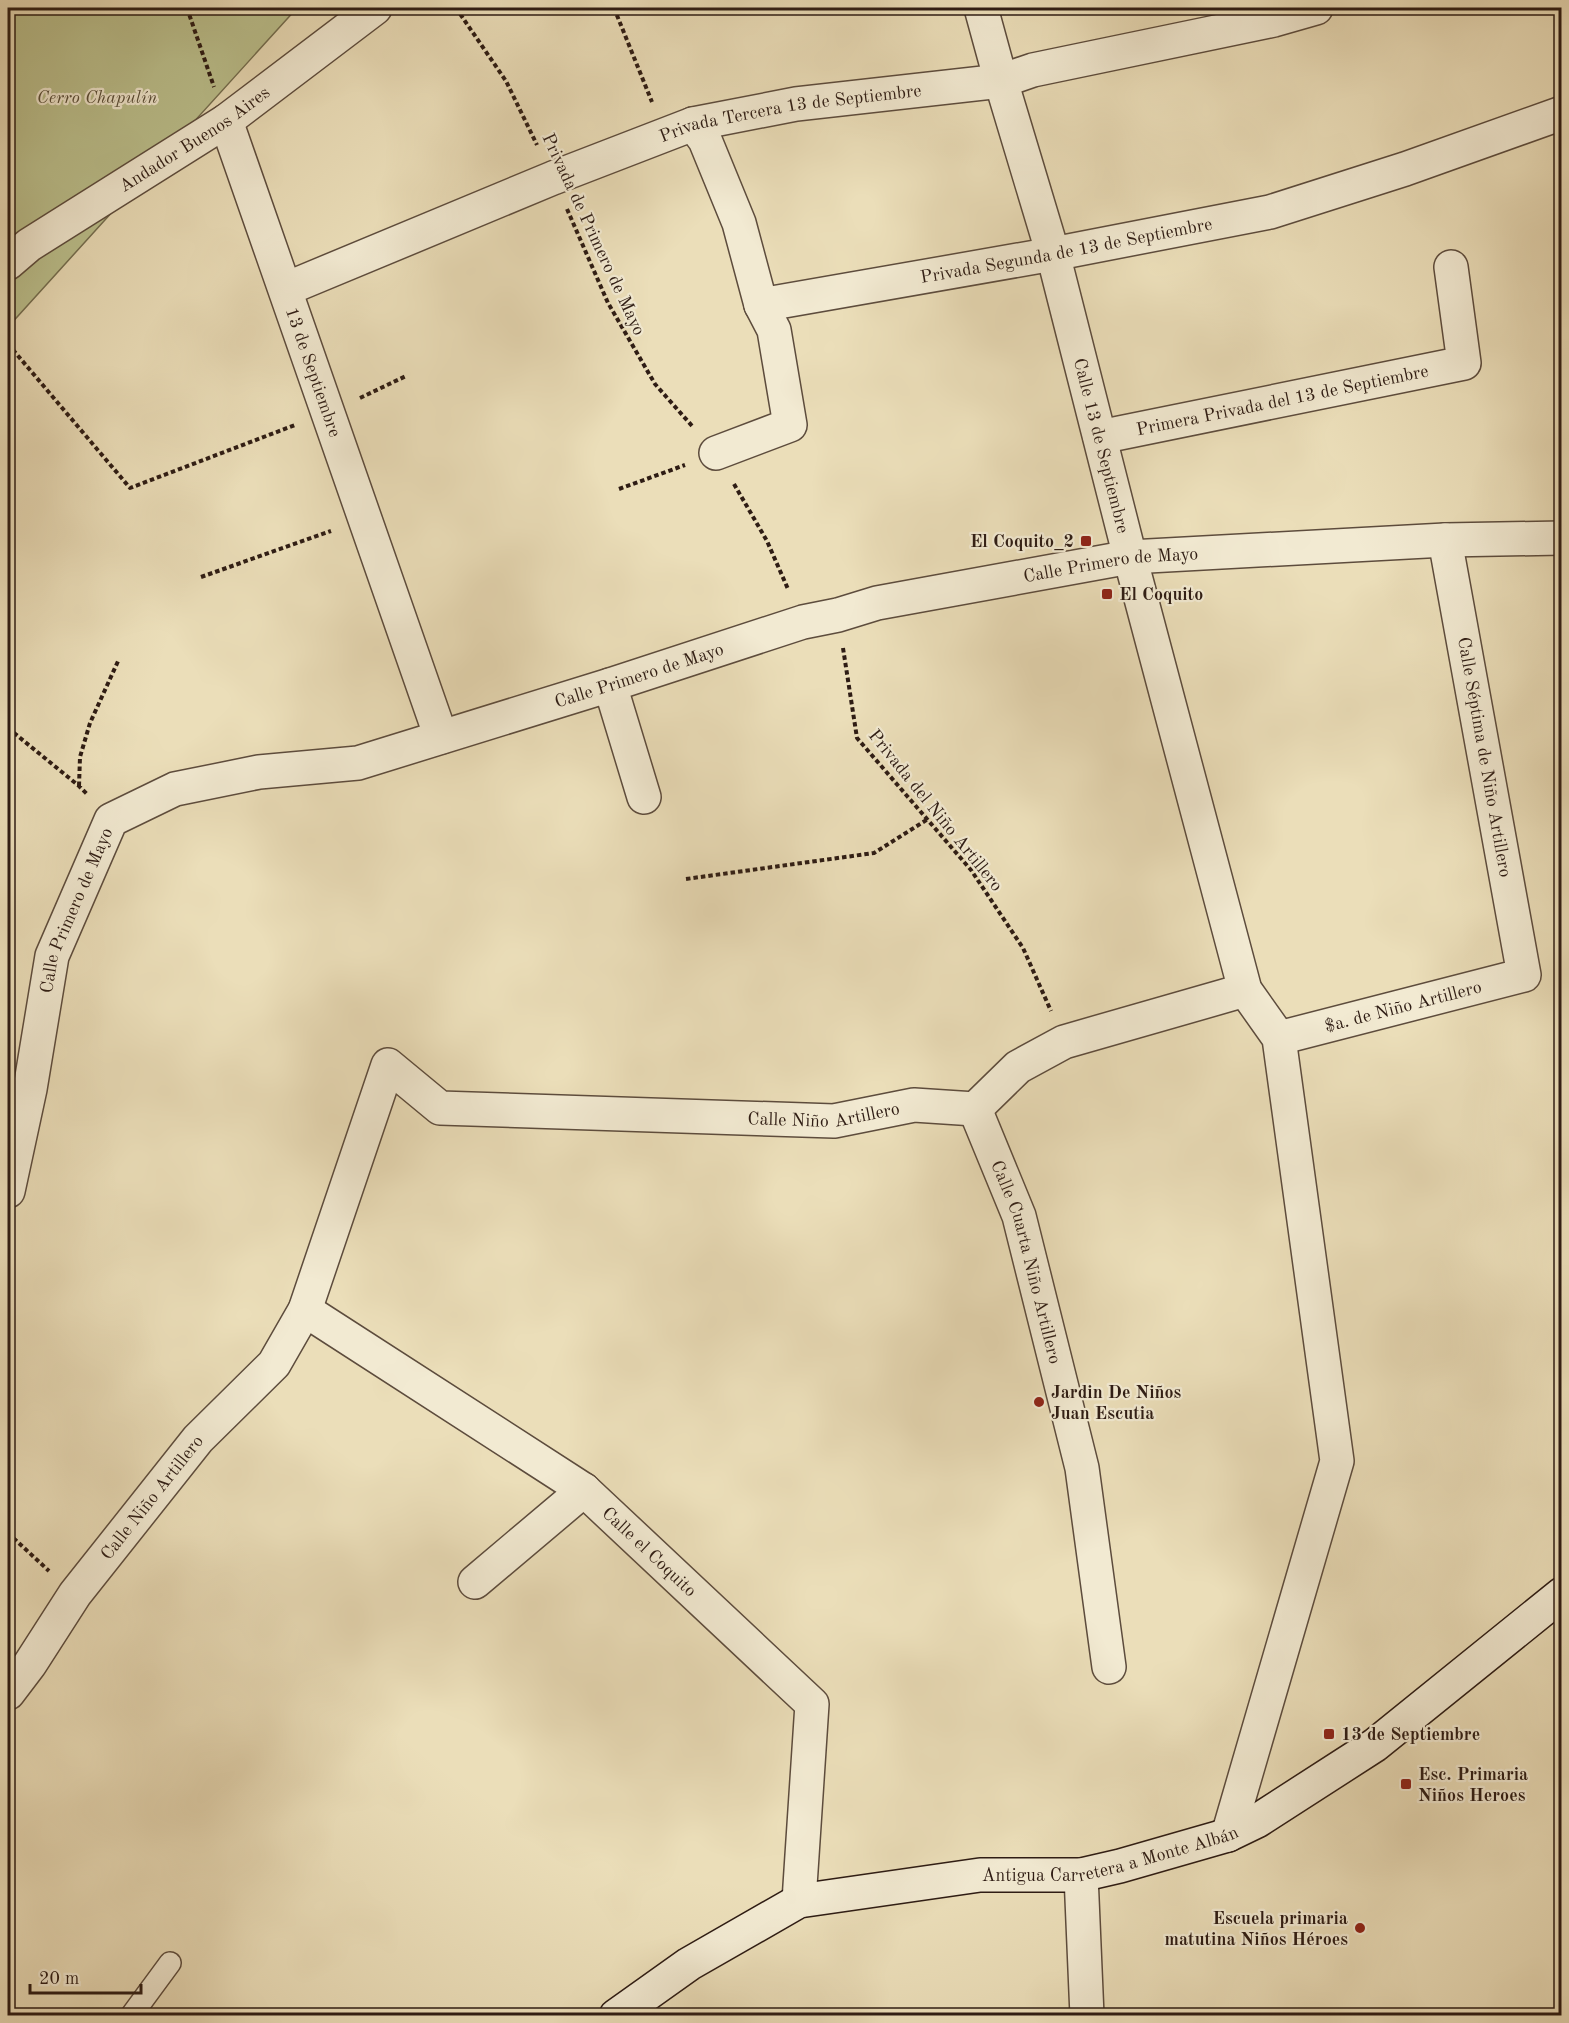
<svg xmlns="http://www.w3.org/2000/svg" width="1569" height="2023" font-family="'Old Standard TT',serif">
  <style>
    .green { fill: #bbc08d; stroke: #746e50; stroke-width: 1.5 }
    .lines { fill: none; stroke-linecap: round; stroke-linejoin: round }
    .lane-casing { stroke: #5d4c3d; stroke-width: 24 }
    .street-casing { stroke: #5d4c3d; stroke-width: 36 }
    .secondary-casing { stroke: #2e1c14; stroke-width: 36 }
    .path { stroke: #2e1c14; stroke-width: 4; stroke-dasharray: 4.5 3; stroke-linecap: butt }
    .lane { stroke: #f2ead2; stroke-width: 21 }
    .street { stroke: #f2ead2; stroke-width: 33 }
    .secondary { stroke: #f2ead2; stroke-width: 33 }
    .poi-dot { fill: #8f2418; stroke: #f2ead2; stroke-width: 2 }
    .labels { text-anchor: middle; stroke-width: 4.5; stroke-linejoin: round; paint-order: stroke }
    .park-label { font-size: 18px; font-style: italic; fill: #584d38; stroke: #f2ead2 }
    .street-label { font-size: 18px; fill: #2e1c14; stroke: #f2ead2 }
    .poi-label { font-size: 18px; font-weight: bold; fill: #2e1c14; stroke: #f2ead2; text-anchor: start }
  </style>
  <rect width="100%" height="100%" fill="#ebdeb9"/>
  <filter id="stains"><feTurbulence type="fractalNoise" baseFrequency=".00333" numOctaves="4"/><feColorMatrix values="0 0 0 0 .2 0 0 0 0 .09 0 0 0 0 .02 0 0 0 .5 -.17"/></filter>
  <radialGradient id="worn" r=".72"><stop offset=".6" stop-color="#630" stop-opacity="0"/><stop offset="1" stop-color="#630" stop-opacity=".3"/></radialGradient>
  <!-- green -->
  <path class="green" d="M8,8h289l-289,319z"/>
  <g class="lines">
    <defs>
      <path id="lane" d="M131,2016l39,-53"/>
      <g id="street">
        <path id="s1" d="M981,8l20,73 52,173 77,303 115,433 34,48 58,423 -109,374"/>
        <path id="s2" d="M226,121l215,616"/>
        <path d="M693,124l12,16 34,83 22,82 13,25 16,95 -74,28"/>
        <path id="s3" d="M8,263l21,-18 197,-124 149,-113"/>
        <path id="s4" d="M286,289l267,-111 140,-54 103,-20 205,-23 32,-11 241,-50 42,-12"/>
        <path id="s5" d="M761,305l292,-51 217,-42 135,-43 157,-56"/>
        <path id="s6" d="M1100,437l364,-74 -13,-96"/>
        <path d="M610,685l34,112"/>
        <path id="s7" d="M1279,1038l245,-63 -79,-435"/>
        <path id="s8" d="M975,1109l44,107 63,252 27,199"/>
        <path id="s9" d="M8,1191l22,-102 22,-133 59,-136 64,-31 84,-17 99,-9 252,-78 193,-63 35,-7 39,-12 253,-46 315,-17 117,-2"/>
        <path id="s10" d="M305,1310l279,180 228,214 -13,197"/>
        <path d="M475,1582l109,-92"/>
        <path id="s11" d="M8,1693l22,-29 45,-70 123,-155 76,-75 31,-54 83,-245 52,43 394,13 80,-16 61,4 43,-42 46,-25 181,-52"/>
        <path d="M1081,1875l6,141"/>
      </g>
      <g id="secondary">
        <path id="s12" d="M616,2016l73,-52 110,-63 181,-26h101l39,-9 108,-31 29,-14 118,-76 187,-151"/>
      </g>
    </defs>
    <!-- lane casing -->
    <use href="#lane" class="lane-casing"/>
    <!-- street casing -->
    <use href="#street" class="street-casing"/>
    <!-- secondary casing -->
    <use href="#secondary" class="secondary-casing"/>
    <!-- path -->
    <path class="path" d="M187,8l27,79
      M456,8l50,73 31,64
      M614,8l38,94
      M567,209l41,94 47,81 38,43
      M8,344l122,144 165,-63
      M360,398l46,-22
      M734,484l33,57 21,48
      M619,489l66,-24
      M201,577l130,-46
      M843,648l14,90 114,132 52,78 28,63
      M8,728l71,58 8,8
      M79,786l1,-29 10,-34 29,-64
      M686,879l188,-26 54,-34
      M8,1533l41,38"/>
    <!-- lane -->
    <use href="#lane" class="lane"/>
    <!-- street -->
    <use href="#street" class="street"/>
    <!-- secondary -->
    <use href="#secondary" class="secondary"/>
  </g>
  <!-- markers -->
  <g class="poi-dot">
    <rect x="1080" y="535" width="12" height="12" rx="3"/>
    <rect x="1101" y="588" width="12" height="12" rx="3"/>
    <circle cx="1039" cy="1402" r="6"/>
    <rect x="1323" y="1728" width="12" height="12" rx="3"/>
    <rect x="1400" y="1778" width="12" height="12" rx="3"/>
    <circle cx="1360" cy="1928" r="6"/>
  </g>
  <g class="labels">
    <!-- park labels -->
    <g class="park-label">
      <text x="97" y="103">Cerro Chapulín</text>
    </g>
    <!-- street labels -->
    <g class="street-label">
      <text dy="6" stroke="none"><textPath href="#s4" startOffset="537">Privada Tercera 13 de Septiembre</textPath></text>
      <text dy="6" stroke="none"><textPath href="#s3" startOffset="224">Andador Buenos Aires</textPath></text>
      <text transform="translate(594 234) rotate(65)" y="6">Privada de Primero de Mayo</text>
      <text dy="6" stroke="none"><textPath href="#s5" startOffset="310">Privada Segunda de 13 de Septiembre</textPath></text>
      <text dy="6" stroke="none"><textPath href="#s2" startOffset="266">13 de Septiembre</textPath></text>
      <text dy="6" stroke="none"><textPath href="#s6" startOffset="186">Primera Privada del 13 de Septiembre</textPath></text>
      <text dy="6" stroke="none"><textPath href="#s1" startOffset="454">Calle 13 de Septiembre</textPath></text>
      <text dy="6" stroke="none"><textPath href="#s9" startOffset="1424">Calle Primero de Mayo</textPath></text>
      <text dy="6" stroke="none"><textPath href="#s9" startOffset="938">Calle Primero de Mayo</textPath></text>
      <text transform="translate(1485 757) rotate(80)" y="6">Calle Séptima de Niño Artillero</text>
      <text transform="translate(936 810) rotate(51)" y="6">Privada del Niño Artillero</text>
      <text dy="6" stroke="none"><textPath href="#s9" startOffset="290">Calle Primero de Mayo</textPath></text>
      <text dy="6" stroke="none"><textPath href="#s7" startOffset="128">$a. de Niño Artillero</textPath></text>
      <text dy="6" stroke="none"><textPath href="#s11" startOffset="1197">Calle Niño Artillero</textPath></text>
      <text dy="6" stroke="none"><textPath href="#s8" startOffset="162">Calle Cuarta Niño Artillero</textPath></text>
      <text dy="6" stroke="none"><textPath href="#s11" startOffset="243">Calle Niño Artillero</textPath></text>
      <text dy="6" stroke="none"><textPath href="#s10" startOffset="422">Calle el Coquito</textPath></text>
      <text dy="6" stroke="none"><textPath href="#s12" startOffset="532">Antigua Carretera a Monte Albán</textPath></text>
    </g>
    <!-- poi labels -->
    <g class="poi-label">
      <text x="1074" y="547" text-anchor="end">El Coquito_2</text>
      <text x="1119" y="600">El Coquito</text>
      <text x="1051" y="1398">Jardin De Niños<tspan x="1051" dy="21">Juan Escutia</tspan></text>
      <text x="1341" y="1740">13 de Septiembre</text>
      <text x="1418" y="1780">Esc. Primaria<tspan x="1418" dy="21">Niños Heroes</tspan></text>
      <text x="1348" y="1924" text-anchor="end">Escuela primaria<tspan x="1348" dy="21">matutina Niños Héroes</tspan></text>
    </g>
  </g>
  <!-- margin -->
  <rect width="1569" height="2023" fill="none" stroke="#ebdeb9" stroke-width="30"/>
  <rect x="9" y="9" width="1551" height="2005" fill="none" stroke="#2e1c14" stroke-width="3"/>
  <rect x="15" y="15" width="1539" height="1993" fill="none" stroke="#2e1c14" stroke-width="1.5"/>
  <!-- scale -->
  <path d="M30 1984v9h111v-9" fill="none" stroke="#2e1c14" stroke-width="3"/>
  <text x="39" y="1984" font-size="18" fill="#2e1c14" stroke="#f2ead2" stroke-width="4.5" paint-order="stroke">20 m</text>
  <rect width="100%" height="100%" filter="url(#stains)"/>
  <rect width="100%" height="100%" fill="url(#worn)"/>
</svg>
